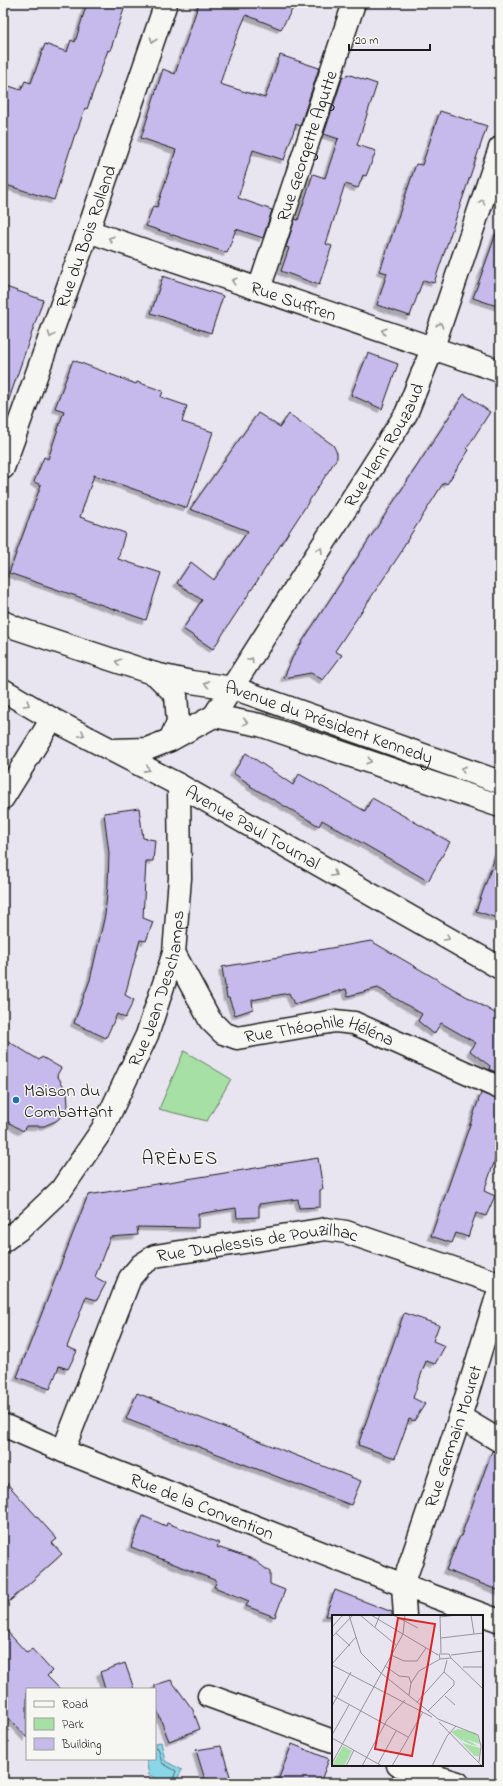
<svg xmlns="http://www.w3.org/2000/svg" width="503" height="1786" font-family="'Indie Flower',sans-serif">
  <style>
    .green { fill: #a7e0a5; stroke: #627e60 }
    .water { fill: #89d6e9; stroke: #5d8c97 }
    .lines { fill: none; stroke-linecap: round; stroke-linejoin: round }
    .shore { stroke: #48666e; stroke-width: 1 }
    .building { fill: #c6baec; stroke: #1c1c1c; filter: url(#shadow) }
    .minor-casing { stroke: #1c1c1c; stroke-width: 25 }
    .major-casing { stroke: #1c1c1c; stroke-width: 25 }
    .minor { stroke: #f6f6f2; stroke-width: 22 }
    .major { stroke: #f6f6f2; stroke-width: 22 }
    .oneway { stroke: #949492 }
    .poi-dot { fill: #1f6fb2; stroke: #f6f6f2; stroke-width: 1.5 }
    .labels { text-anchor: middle; stroke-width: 3; stroke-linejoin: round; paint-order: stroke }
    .street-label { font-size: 18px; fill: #1c1c1c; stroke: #f6f6f2 }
    .poi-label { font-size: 18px; fill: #1c1c1c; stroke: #f6f6f2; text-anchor: start }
    .neighbourhood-label { font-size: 19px; letter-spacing: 1px; fill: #1c1c1c; stroke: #f6f6f2 }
    .inset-road { fill: none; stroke: #96949b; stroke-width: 1 }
    .view { fill: #d62828; fill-opacity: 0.15; stroke: #d62828; stroke-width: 2 }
    .inset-edge { fill: none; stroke: #1c1c1c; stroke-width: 2 }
  </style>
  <defs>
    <filter id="shadow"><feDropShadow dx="-3.5" dy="3.5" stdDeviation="0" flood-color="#0004"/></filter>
  </defs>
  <rect width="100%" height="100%" fill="#e8e4f0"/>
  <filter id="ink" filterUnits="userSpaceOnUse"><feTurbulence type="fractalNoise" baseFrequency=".025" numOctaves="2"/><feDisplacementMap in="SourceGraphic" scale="8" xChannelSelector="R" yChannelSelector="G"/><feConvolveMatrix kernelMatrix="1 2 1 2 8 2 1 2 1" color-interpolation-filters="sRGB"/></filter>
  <g filter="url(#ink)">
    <!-- green -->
    <path class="green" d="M184,1051l47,28 -24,42 -48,-12z"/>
    <!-- water -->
    <path class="water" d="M161,1742l4,19 17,9 -7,13h-8l-18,-8 -3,-16h9v-16z"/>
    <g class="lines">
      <!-- shore -->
      <path class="shore" d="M155,1747l3,1 4,15 14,8 -4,12"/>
    </g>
    <!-- building -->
    <path class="building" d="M87,3h39l-16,48 -2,-1 -21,59 -2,-1 -9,26h-1l-21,66 -51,-16v-100l18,6 4,-9 6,2 14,-39 22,8 4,-12 4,2z
      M199,3h97l-15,26 -35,-14 -17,40 -9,29 45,14 15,-43 39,13 -19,58 -4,-2 -12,36 -31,-10 -15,48 34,12 -9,28 -27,-9 -9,24 -81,-27 7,-20 4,1 19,-57 -35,-12 22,-69 12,5z
      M347,74l30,10 -20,61 19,6 -10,25 -3,-1 -5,13 -13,-4 -19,60 6,2 -13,39 -38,-14 8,-23 -3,-1 9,-28 3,1 15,-46 12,4 13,-39h1l-15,-5 19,-58 3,1z
      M440,111l47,15 -53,157 -11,-3 -13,36 -33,-11 10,-32 -7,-2 36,-107 6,1z
      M497,231l3,1v75l-27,-9z
      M163,276l60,20 -12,37 -60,-20z
      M3,286l40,14 -36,105 -4,-1z
      M368,353l30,11 -16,45 -31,-14z
      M73,360l63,24 1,-2 26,9 -2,6 26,9 -5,16 31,10 -26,76 -93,-33 -14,42 45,16 -7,26 43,14 -15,47 -137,-47 32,-88 -7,-3 10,-25 4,2 16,-48 -9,-3z
      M464,394l26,18 -23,36 2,2 -22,34 -3,-2 -43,68 1,1 -67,100 7,4 -19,25 -12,-7 -27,5 9,-22z
      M258,413l22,14 9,-13 44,31 4,8v5l-124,191 -30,-20 19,-29 -25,-17 14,-21 23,18 34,-49 -58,-22z
      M246,753l47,32 6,-11 66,37 7,-13 78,44 -22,39 -106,-61 -3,6 -69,-40 1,-1 -18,-12z
      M139,808l4,30 12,2 -2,21h-7l-3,57 10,4 -7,19 -6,-1 -15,55 9,5 -9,18 -8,-4 -11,24 -32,-15 16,-43 15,-65 3,-31 1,-31 -5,-40z
      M497,852h3v67l-24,-8z
      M371,941l129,75v58l-11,-5 1,-3 -20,-15 6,-8 -35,-20 -7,11 -16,-13 4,-7 -44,-26 -30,8 -2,-7 -52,15 -5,-11 -37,7 1,9 -18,6 -6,-17h-2l-5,-31z
      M3,1038l36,22 3,-3 19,11 -4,7 10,17 1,13 -4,9 -8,7 -12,5h-18l-3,5 -20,-12z
      M481,1093l19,7v46l-16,45 11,5 -9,20 -10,-3 -8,24 -12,-4 -4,10 -21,-7z
      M318,1158l5,31 -3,1v17l-21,1 -1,-9 -39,5v13l-22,1 -1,-10 -38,6v14l-61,-1 1,8 -28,2 -15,40 11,6 -9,17 -11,-3 -19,50 10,4 -9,18 -9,-3 -9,23 -33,-12 71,-182z
      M404,1313l35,12 -6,16 12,5 -10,18 -9,-3 -13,37 12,6 -11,17 -5,-2 -14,39 -37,-13z
      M137,1393l224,88 -10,24 -225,-86z
      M492,1451l8,2v138l-54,-21 14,-34h1z
      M3,1479l54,60 -5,4 10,11 -59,53z
      M143,1516l23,10 1,-3 52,20 -2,4 36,12 17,13v12l15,6 -10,27 -29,-11 3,-5 -35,-14 3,-6 -86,-34z
      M335,1590l57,22v4h-67z
      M3,1627l24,26 5,-4 20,22 -5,5 13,13h-33v49l-24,-26z
      M125,1663l9,26h-29l-5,-17z
      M171,1680l22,30 7,19 -31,12 -14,-36v-20z
      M292,1744l37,15 -9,24h-43z
      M221,1746l11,37h-26l-10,-33z"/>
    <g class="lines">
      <defs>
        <g id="minor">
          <path id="s1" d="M88,231l412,140"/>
          <path id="s2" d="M259,289l95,-286"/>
          <path id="s3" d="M3,468l85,-237 78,-228"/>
          <path id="s4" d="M214,716l192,-302 27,-67 67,-199"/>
          <path d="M3,798l49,-79"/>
          <path id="s5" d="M174,953l36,67 13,13 14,5 98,-17 19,2 146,65"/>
          <path id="s6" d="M3,1241l18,-13 40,-38 41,-60 45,-95 27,-82 6,-75 -1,-93"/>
          <path d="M460,1417l40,24"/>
          <path id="s7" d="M3,1425l60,26 340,134 97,36"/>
          <path id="s8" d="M63,1451l67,-173 11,-13 14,-9 171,-27 20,3 154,52"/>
          <path id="s9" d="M405,1616l-2,-31 57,-168 40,-130"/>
          <path d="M209,1696l124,45"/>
          <path d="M398,1765l60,18"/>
        </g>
        <g id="major">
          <path id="s10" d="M3,622l13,6 139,46 36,8 42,6 267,94"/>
          <path d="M155,674l21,21 2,27 -8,18"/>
          <path id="s11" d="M3,690l49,29 127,66 321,183"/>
          <path d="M114,750l33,-1 23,-9 44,-24 46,9 240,81"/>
        </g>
      </defs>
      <!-- minor casing -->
      <use href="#minor" class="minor-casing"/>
      <!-- major casing -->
      <use href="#major" class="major-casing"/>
      <!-- minor -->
      <use href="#minor" class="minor"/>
      <!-- major -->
      <use href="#major" class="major"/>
    </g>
    <!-- one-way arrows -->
    <defs><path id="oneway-chevron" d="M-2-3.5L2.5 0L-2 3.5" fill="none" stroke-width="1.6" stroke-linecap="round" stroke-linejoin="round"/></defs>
    <g class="oneway">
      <use href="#oneway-chevron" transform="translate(153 40) rotate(109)"/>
      <use href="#oneway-chevron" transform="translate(482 202) rotate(-71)"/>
      <use href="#oneway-chevron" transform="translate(111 239) rotate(-161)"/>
      <use href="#oneway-chevron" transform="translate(234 281) rotate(-161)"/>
      <use href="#oneway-chevron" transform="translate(440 325) rotate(-71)"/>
      <use href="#oneway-chevron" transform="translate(384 331) rotate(-161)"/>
      <use href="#oneway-chevron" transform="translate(51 335) rotate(110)"/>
      <use href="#oneway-chevron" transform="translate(320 550) rotate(-58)"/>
      <use href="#oneway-chevron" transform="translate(251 660) rotate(-58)"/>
      <use href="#oneway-chevron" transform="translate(118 662) rotate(-162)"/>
      <use href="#oneway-chevron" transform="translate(207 684) rotate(-172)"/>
      <use href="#oneway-chevron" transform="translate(27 704) rotate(31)"/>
      <use href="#oneway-chevron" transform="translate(245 722) rotate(10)"/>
      <use href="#oneway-chevron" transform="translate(82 734) rotate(27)"/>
      <use href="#oneway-chevron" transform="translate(369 761) rotate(19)"/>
      <use href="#oneway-chevron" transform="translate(147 769) rotate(29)"/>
      <use href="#oneway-chevron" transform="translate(463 769) rotate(-161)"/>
      <use href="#oneway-chevron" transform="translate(334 874) rotate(30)"/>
      <use href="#oneway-chevron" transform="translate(447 938) rotate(30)"/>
    </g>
  </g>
  <!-- markers -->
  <circle class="poi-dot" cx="16" cy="1100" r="4"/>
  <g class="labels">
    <!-- street labels -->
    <g class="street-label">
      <text dy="6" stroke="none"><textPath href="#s2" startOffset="151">Rue Georgette Agutte</textPath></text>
      <text dy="6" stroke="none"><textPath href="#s3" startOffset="246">Rue du Bois Rolland</textPath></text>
      <text dy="6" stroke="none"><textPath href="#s1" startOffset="217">Rue Suffren</textPath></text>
      <text dy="6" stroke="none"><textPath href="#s4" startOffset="320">Rue Henri Rouzaud</textPath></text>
      <text dy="6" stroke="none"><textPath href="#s10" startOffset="342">Avenue du Président Kennedy</textPath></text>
      <text dy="6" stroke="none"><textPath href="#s11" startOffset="285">Avenue Paul Tournal</textPath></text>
      <text dy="6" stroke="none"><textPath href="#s6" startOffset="303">Rue Jean Deschamps</textPath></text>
      <text dy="6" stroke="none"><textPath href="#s5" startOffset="194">Rue Théophile Héléna</textPath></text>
      <text dy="6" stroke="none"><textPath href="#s8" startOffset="323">Rue Duplessis de Pouzilhac</textPath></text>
      <text dy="6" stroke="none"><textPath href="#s9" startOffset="188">Rue Germain Mouret</textPath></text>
      <text dy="6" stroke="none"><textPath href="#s7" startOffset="215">Rue de la Convention</textPath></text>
    </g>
    <!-- poi labels -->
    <g class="poi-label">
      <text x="24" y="1096">Maison du<tspan x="24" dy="21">Combattant</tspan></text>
    </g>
    <!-- neighbourhood labels -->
    <g class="neighbourhood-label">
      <text x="180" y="1164">ARÈNES</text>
    </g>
  </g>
  <!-- overview -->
  <g transform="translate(332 1615)">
    <rect width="151" height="151" fill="#e8e4f0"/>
    <path d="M126,114l18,4 4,11 -14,-5 12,7 -6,-1 -9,-4 1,-3 -2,3 -11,-9zM130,128l18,5 -1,8h-4zM11,131l9,5 -8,15h-12z" fill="#a7e0a5"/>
    <path class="inset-road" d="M17,0l12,38 20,20 57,46 40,16 3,11 -2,16M28,0l36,30M39,0l67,40M61,0l25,13M108,0l1,38M139,0l3,19M108,2l18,-2M0,12l11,-12M43,12l5,-12M4,18l14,13M0,22l21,-22M109,23l42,-5M107,39h10l2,4 -11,1zM59,40l13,6h13l9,-13M119,40l32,-4M119,43l32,31M0,49l24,-27M0,50l100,52M53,51l14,10 10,1 2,6M131,52h20M0,80l76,42M77,80l2,-12 8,-12 21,-12M113,81l10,9M85,87l27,-30 3,-12M0,91l19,-34M96,96l26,-26v-4l-10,-9M107,107l43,44M0,120l17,-30M0,123l50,28M0,148l71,-129 2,-19M46,149l18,-33M14,151l8,-16M30,151l25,-46 18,-20M60,151l31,-54M100,151l15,-30 9,-10"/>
    <path class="view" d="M66,3l37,6 -23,132 -37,-7z"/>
    <rect width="151" height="151" class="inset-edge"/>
  </g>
  <!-- margin -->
  <rect width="503" height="1786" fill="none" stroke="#f6f6f2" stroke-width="16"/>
  <rect x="8" y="8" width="487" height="1770" fill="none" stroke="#1c1c1c" stroke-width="1.5" filter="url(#ink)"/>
  <!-- legend -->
  <rect x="26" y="1688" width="130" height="72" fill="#f6f6f2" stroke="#9f9f9c"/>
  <rect x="34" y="1701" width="20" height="6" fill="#f6f6f2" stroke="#9f9f9c"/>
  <text x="62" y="1708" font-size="12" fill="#1c1c1c">Road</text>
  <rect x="34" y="1718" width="20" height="12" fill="#a7e0a5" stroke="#9f9f9c"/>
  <text x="62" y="1728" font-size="12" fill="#1c1c1c">Park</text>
  <rect x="34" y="1738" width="20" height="12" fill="#c6baec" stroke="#9f9f9c"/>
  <text x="62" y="1748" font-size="12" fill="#1c1c1c">Building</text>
  <!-- scale -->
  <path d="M349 44v6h81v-6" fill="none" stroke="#1c1c1c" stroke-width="2"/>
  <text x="355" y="44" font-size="12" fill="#1c1c1c" stroke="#f6f6f2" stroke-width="3" paint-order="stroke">20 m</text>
</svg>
